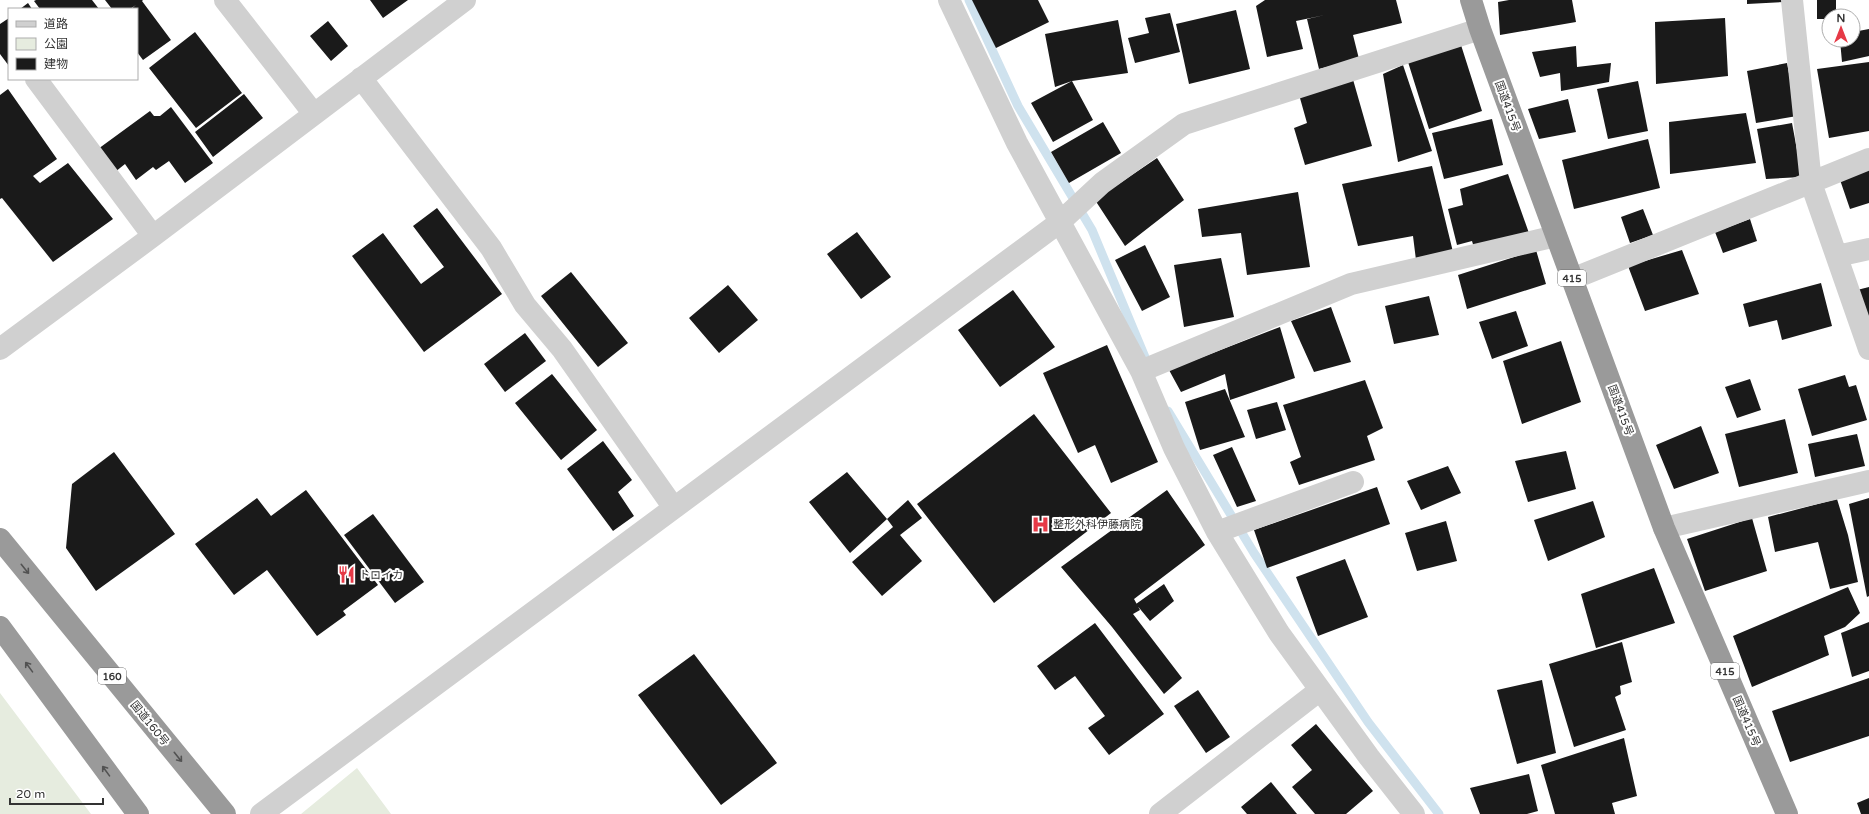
<svg xmlns="http://www.w3.org/2000/svg" width="1869" height="814" font-family="'Varela Round','Noto Sans JP',sans-serif">
  <style>
    .green { fill: #e6ecdf }
    .lines { fill: none; stroke-linecap: round; stroke-linejoin: round }
    .stream { stroke: #cfe2ee; stroke-width: 9 }
    .building { fill: #1a1a1a }
    .minor { stroke: #d0d0d0; stroke-width: 22 }
    .highway { stroke: #9a9a9a; stroke-width: 22 }
    .oneway { stroke: #525252 }
    .labels { text-anchor: middle; stroke-width: 4; stroke-linejoin: round; paint-order: stroke }
    .shield { fill: #fff; stroke: #707070; stroke-width: 1 }
    .shield-label { font-size: 10px; font-weight: bold; fill: #333 }
    .street-label { font-size: 11px; fill: #333; stroke: #fff }
    .poi-label { font-size: 11px; fill: #333; stroke: #fff; text-anchor: start }
  </style>
  <rect width="100%" height="100%" fill="#fff"/>
  <!-- green -->
  <path class="green" d="M0,693l91,121h-91z
    M357,768l34,46h-90z"/>
  <g class="lines">
    <!-- stream -->
    <path class="stream" d="M969,0l49,106 74,124 55,132
      M1168,411l86,142 114,169 71,92"/>
  </g>
  <!-- building -->
  <path class="building" d="M36,0h56l7,9h-59l-6,-8z
    M105,0h38l-1,1 29,39 -28,20 -6,-8v-43h-6l5,-4 -6,4h-18z
    M370,0h38l-25,18z
    M972,0h66l11,22 -53,26z
    M1265,0h131l6,23 -49,12 6,24 -40,10 -12,-50 18,-4 -29,6 7,28 -36,8 -11,-51z
    M1509,0h63l4,22 -76,13 -2,-33z
    M1747,0h37l1,2 -38,2z
    M1817,0h19v16h-7v3h-12z
    M28,3l4,6h-12z
    M1236,10l14,59 -61,15 -13,-60z
    M1170,13l10,39 -45,11 -7,-25 21,-5 -4,-15z
    M9,18v48l-9,-12v-30z
    M1725,18l3,58 -72,8 -1,-62z
    M1118,20l10,53 -56,8 -17,6 -10,-53z
    M328,21l20,25 -17,15 -21,-25z
    M1869,29v27l-27,6 -2,-22h13v-8z
    M195,32l47,61 -46,35 -47,-60z
    M1461,45l21,66 -53,18 -21,-67z
    M1576,46l1,21 34,-4 -2,19 -48,9 -1,-18 -20,4 -8,-25z
    M1869,62v69l-40,7 -12,-69z
    M1787,63l10,53 -41,7 -9,-52z
    M1403,65l29,86 -34,11 -15,-88z
    M1352,76l20,70 -67,19 -11,-37 13,-5 -9,-32z
    M1072,81l21,39 -40,22 -22,-39z
    M1638,81l10,50 -40,8 -11,-50z
    M8,89l49,70 -24,17 7,7 28,-20 45,56 -60,43 -51,-64 -2,1v-104z
    M244,94l19,24 -50,39 -18,-25z
    M1568,99l8,33 -37,7 -11,-30z
    M171,107l42,56 -28,20 -16,-22 -13,9 -3,-3 -17,13 -11,-16 -10,8 -17,-23 52,-38 4,5h6z
    M1746,113l10,50 -86,11 -1,-52z
    M1492,119l11,46 -59,14 -12,-46z
    M1103,122l18,31 -52,30 -18,-31z
    M1792,123l10,54 -36,2 -9,-50z
    M1648,139l12,49 -86,21 -12,-49z
    M1157,158l27,42 -59,46 -30,-46z
    M1869,163v40l-19,6 -12,-35z
    M1432,166l21,86 -37,8 -3,-24 -55,10 -16,-62z
    M1508,174l22,62 -55,15 -3,-10 -15,4 -9,-36 15,-4 -3,-16z
    M1298,192l12,75 -63,8 -6,-42 -39,4 -4,-28z
    M437,208l65,86 -78,58 -72,-96 31,-23 38,51 23,-17 -31,-41z
    M1643,209l10,26 -23,8 -9,-26z
    M1750,219l7,22 -34,12 -8,-21z
    M857,232l34,45 -30,22 -34,-45z
    M1145,245l25,52 -28,14 -27,-51z
    M1536,250l10,34 -79,25 -9,-34z
    M1682,250l17,44 -54,17 -17,-45z
    M1221,258l13,59 -50,10 -10,-62z
    M571,272l57,71 -30,24 -57,-71z
    M1821,283l11,43 -50,14 -5,-20 -28,7 -6,-23z
    M728,285l30,35 -39,33 -30,-35z
    M1869,287v41l-12,-38z
    M1013,290l42,57 -55,40 -42,-57z
    M1429,296l10,39 -45,9 -9,-38z
    M1331,307l20,55 -37,10 -23,-51z
    M1516,311l12,35 -36,13 -13,-37z
    M1280,327l15,51 -65,22 -5,-26 -44,18 -12,-22z
    M525,333l21,28 -41,31 -21,-28z
    M1561,341l20,61 -59,22 -19,-63z
    M1107,345l51,117 -47,21 -16,-38 -17,8 -35,-80z
    M552,374l45,56 -36,30 -46,-57z
    M1845,375l4,12 7,-2 11,35 -55,16 -14,-47z
    M1750,379l11,31 -24,8 -12,-31z
    M1365,380l18,48 -16,8 8,24 -76,25 -9,-23 11,-5 -18,-52z
    M1225,389l20,48 -45,13 -15,-48z
    M1277,402l9,28 -30,9 -9,-29z
    M1034,414l77,99 -117,90 -77,-99z
    M1785,419l13,54 -59,14 -14,-53z
    M1701,426l18,47 -45,16 -18,-44z
    M1857,434l8,32 -50,11 -7,-33z
    M603,441l29,39 -14,12 16,24 -21,15 -46,-62z
    M1232,447l24,54 -19,6 -24,-52z
    M1566,451l10,38 -48,13 -13,-41z
    M114,452l61,82 -79,57 -30,-43 6,-64z
    M1448,466l13,27 -40,17 -14,-29z
    M847,472l40,47 -37,34 -41,-51z
    M1377,487l13,37 -123,44 -13,-38z
    M306,490l72,95 -35,26 3,4 -29,21 -50,-66 -33,25 -39,-51 62,-46 14,18z
    M1167,490l38,55 -71,54 6,11 -7,4 49,64 -18,16 -52,-67 -51,-60z
    M1869,498v98l-2,1 -18,-93z
    M1837,499l11,36 10,47 -28,7 -12,-47 -43,10 -7,-35z
    M908,500l14,18 -22,17 22,26 -40,35 -30,-34 41,-35 -6,-8z
    M1593,501l12,36 -57,24 -14,-41z
    M373,514l51,68 -29,21 -51,-68z
    M1752,518l15,53 -62,20 -18,-52z
    M1446,521l11,40 -40,10 -12,-38z
    M1345,559l23,58 -50,19 -22,-59z
    M1654,568l21,55 -79,25 -15,-54z
    M1164,584l10,17 -24,20 -14,-17z
    M1848,587l12,26 -15,14 -21,9 5,19 -77,32 -19,-51z
    M1869,622v49l-17,6 -11,-44z
    M1095,623l69,91 -55,41 -21,-27 17,-12 -30,-40 -20,14 -18,-24z
    M1622,642l10,40 -12,4 1,8 -6,3 11,33 -52,17 -25,-83z
    M694,654l83,109 -56,42 -83,-110z
    M1869,678v58l-79,26 -18,-51z
    M1542,680l14,73 -39,11 -20,-74z
    M1198,690l32,47 -24,16 -32,-47z
    M1316,724l57,67 -27,23h-31l-23,-27 20,-17 -21,-25z
    M1624,738l13,58 -25,7 3,11h-60l-14,-49z
    M1529,774l9,37 -11,3h-47l-10,-26z
    M1271,782l26,32h-50l-6,-7z
    M1869,798v16h-8l-4,-11z"/>
  <g class="lines">
    <!-- minor -->
    <path class="minor" d="M225,0l89,114
      M949,0l68,143 124,228 33,77 43,84 62,101 90,124 45,57
      M1792,0l19,183 58,166
      M361,78l130,170 34,57 37,44 112,159
      M36,79l117,157
      M1837,256l32,-7
      M1572,279l297,-120
      M0,349l153,-113 312,-236
      M1141,371l210,-87 205,-48
      M1664,528l205,-47
      M1217,532l136,-50
      M261,814l799,-592 42,-39 82,-59 296,-95
      M1160,814l160,-124"/>
    <!-- highway -->
    <path class="highway" d="M1471,0l9,29 184,499 123,286
      M0,539l225,275
      M0,627l138,187"/>
  </g>
  <!-- one-way arrows -->
  <defs><path id="oneway-shaft" d="M-6 0H5M1.5-3L5.5 0L1.5 3" fill="none" stroke-width="1.6" stroke-linecap="round" stroke-linejoin="round"/></defs>
  <g class="oneway">
    <use href="#oneway-shaft" transform="translate(25 569) rotate(51)"/>
    <use href="#oneway-shaft" transform="translate(29 667) rotate(-126)"/>
    <use href="#oneway-shaft" transform="translate(178 757) rotate(51)"/>
    <use href="#oneway-shaft" transform="translate(106 771) rotate(-126)"/>
  </g>
  <!-- icons -->
  <defs>
    <symbol id="hospital-bare" viewBox="-9 -9 18 18"><path d="M-5-5h3v3.5h4V-5h3V5h-3V1.5h-4V5h-3Z" fill="#e63946" stroke="#fff" stroke-width="2.5" paint-order="stroke"/></symbol>
    <symbol id="restaurant-bare" viewBox="-9 -9 18 18"><path d="M-5-6h1v4h1v-4h1v4h1v-4h1v5L-1.5 .5V6h-2V.5L-5-1ZM5-6V6H3V1.5H1.5Q1.5-4 5-6Z" fill="#e63946" stroke="#fff" stroke-width="2.5" paint-order="stroke"/></symbol>
  </defs>
  <g fill-rule="evenodd">
    <use href="#hospital-bare" x="1028" y="512" width="25" height="25"/>
    <use href="#restaurant-bare" x="334" y="562" width="25" height="25"/>
  </g>
  <g class="labels">
    <!-- shield labels -->
    <g class="shield">
      <rect x="1558" y="270" width="28" height="16" rx="3"/>
      <rect x="1711" y="663" width="28" height="16" rx="3"/>
      <rect x="98" y="668" width="28" height="16" rx="3"/>
    </g>
    <g class="shield-label">
      <text x="1572" y="282">415</text>
      <text x="1725" y="675">415</text>
      <text x="112" y="680">160</text>
    </g>
    <!-- street labels -->
    <g class="street-label">
      <text transform="translate(1508 106) rotate(70)" y="4">国道415号</text>
      <text transform="translate(1621 410) rotate(70)" y="4">国道415号</text>
      <text transform="translate(1747 721) rotate(67)" y="4">国道415号</text>
      <text transform="translate(150 723) rotate(51)" y="4">国道160号</text>
    </g>
    <!-- poi labels -->
    <g class="poi-label">
      <text x="1053" y="528">整形外科伊藤病院</text>
      <text x="359" y="579">トロイカ</text>
    </g>
  </g>
  <!-- legend -->
  <rect x="8" y="8" width="130" height="72" fill="#ffffff" stroke="#adadad"/>
  <rect x="16" y="21" width="20" height="6" fill="#d0d0d0" stroke="#adadad"/>
  <text x="44" y="28" font-size="12" fill="#333333">道路</text>
  <rect x="16" y="38" width="20" height="12" fill="#e6ecdf" stroke="#adadad"/>
  <text x="44" y="48" font-size="12" fill="#333333">公園</text>
  <rect x="16" y="58" width="20" height="12" fill="#1a1a1a" stroke="#adadad"/>
  <text x="44" y="68" font-size="12" fill="#333333">建物</text>
  <!-- north arrow -->
  <g transform="translate(1841 28)"><circle r="19" fill="#ffffff" stroke="#adadad"/>
  <path d="M0-3L7 15L0 10L-7 15Z" fill="#e63946"/>
  <text y="-6" font-size="11" font-weight="bold" text-anchor="middle" fill="#333333">N</text>
  </g>
  <!-- scale -->
  <path d="M10 798v6h93v-6" fill="none" stroke="#333333" stroke-width="2"/>
  <text x="16" y="798" font-size="12" fill="#333333" stroke="#ffffff" stroke-width="3" paint-order="stroke">20 m</text>
</svg>
